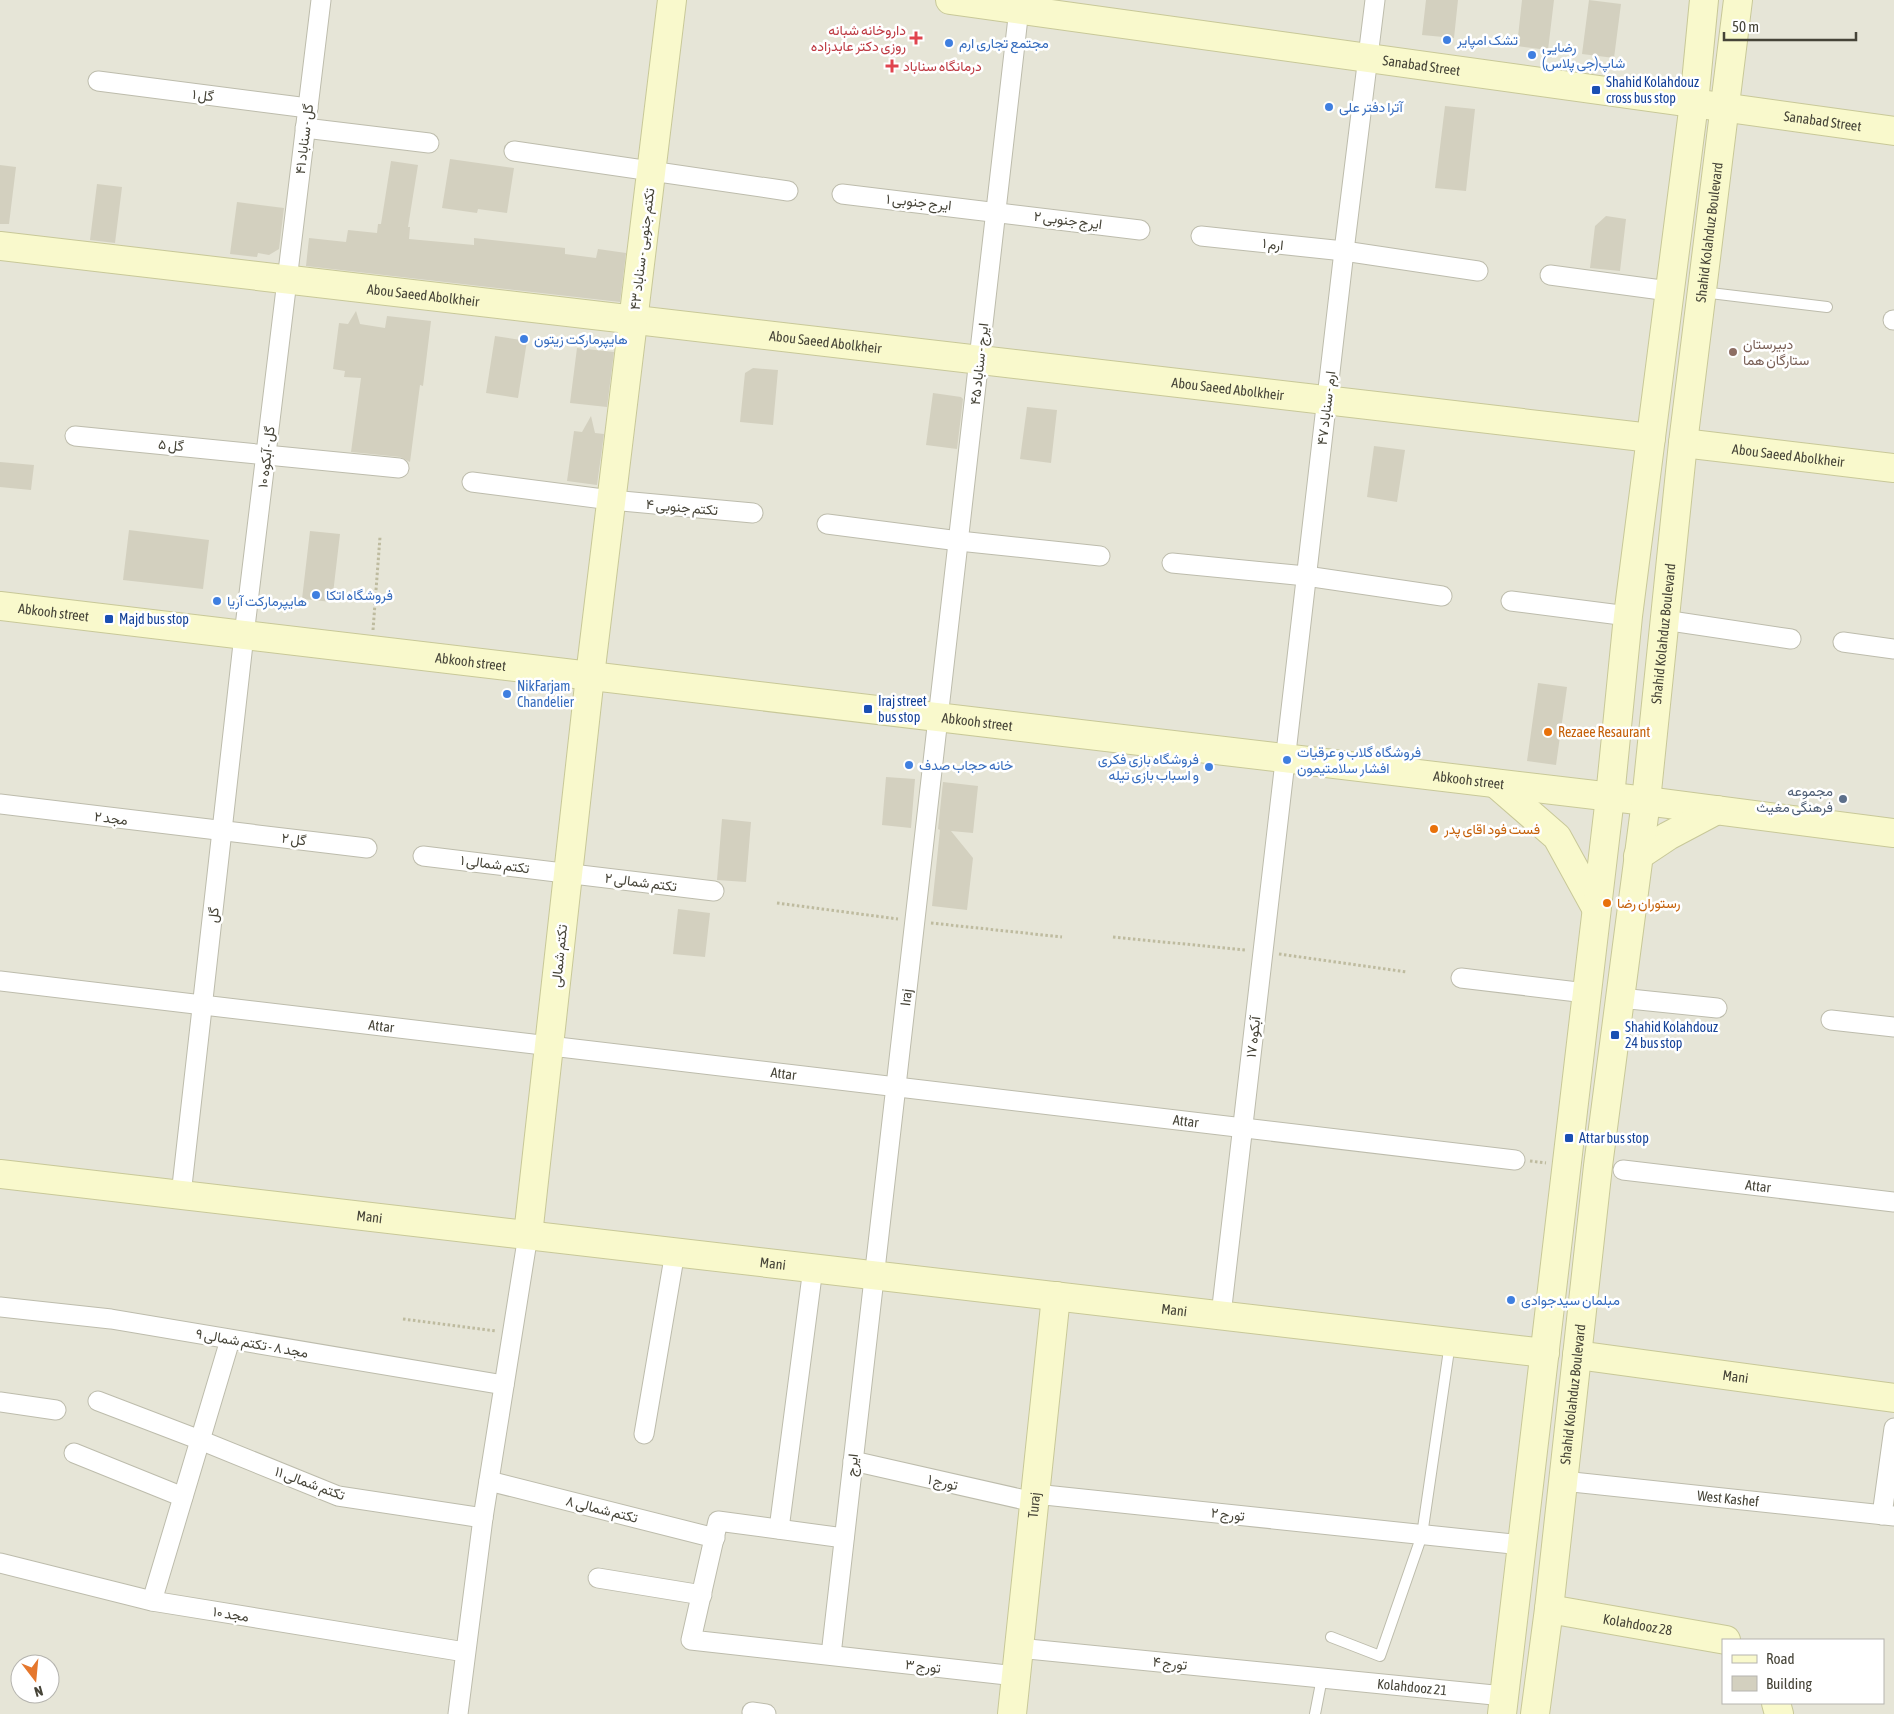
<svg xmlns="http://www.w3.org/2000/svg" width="1894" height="1714" font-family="'Asap Condensed',Vazirmatn,sans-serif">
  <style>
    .residential { fill: #e6e5d7; fill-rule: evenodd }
    .building { fill: #d3d0bf }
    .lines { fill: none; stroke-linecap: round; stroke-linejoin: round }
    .lane-casing { stroke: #bdbcac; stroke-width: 12 }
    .street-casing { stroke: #bdbcac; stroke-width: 21 }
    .secondary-casing { stroke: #c8c898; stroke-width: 30 }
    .path { stroke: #bebb9f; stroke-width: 3; stroke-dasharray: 2.5 2.5; stroke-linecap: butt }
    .lane { stroke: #fff; stroke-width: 10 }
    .street { stroke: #fff; stroke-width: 19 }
    .secondary { stroke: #f9f9cc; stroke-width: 28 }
    .health-dot { fill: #e0444e; stroke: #fff; stroke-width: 2 }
    .shop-dot { fill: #3f7fe0; stroke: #fff; stroke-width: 2 }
    .transit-dot { fill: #1a4fb4; stroke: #fff; stroke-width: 2 }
    .education-dot { fill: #8d6e63; stroke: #fff; stroke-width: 2 }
    .food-dot { fill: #e8710a; stroke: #fff; stroke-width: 2 }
    .service-dot { fill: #5c6f8a; stroke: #fff; stroke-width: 2 }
    .labels { text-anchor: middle; stroke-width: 5; stroke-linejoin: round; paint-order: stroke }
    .health-label { font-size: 14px; fill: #be3a42; stroke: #fff; text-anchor: end }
    .shop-label { font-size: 14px; fill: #366cbe; stroke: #fff; text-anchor: start }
    .street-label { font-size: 14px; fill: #464438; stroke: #fff }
    .transit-label { font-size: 14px; fill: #164399; stroke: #fff; text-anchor: start }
    .education-label { font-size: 14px; fill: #785e54; stroke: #fff; text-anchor: start }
    .food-label { font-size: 14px; fill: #c56008; stroke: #fff; text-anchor: start }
    .service-label { font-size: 14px; fill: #4e5e75; stroke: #fff; text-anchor: end }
  </style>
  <rect width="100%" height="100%" fill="#f3f2e9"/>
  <!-- residential -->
  <path class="residential" d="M0,0h1894v1714h-1894zM1723,1640h160v63h-160zM20,1664h30v30h-30z"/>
  <!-- building -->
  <path class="building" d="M1426,0h32l-4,38 -32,-3z
    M1522,0h32l-6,50 -31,-4z
    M1589,0l32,4 -7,54 -32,-4z
    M1445,106l30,3 -9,82 -31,-3z
    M450,159l64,9 -7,45 -29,-4 -1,4 -35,-5z
    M391,161l27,4 -10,62h2l-1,12 65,6v-7l91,10v6l31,4 2,-9 28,4 -6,49 -314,-36 3,-28 37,4 2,-12 29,3 1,-9h3z
    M0,165l16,2 -7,57h-9z
    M97,184l25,3 -7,56 -25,-3z
    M237,202l47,6 -5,41 -10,6 -11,-2 -1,4 -27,-3z
    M1606,216l20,3 -6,52 -30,-3 5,-42z
    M356,311l4,13 25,4 2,-12 44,5 -8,65 -3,-1 -10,77 -10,-5 -49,-5 10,-74 -17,-1 1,-6 -12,-2 6,-46 9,1z
    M495,336l32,5 -9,57 -32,-5z
    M577,348l37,4 -7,55 -37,-4z
    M753,368l25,2 -5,55 -33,-3 5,-49z
    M933,393l28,4 2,2 -6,50 -31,-4z
    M1027,407l30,3 -6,53 -31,-4z
    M591,416l4,17 9,1 -7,51 -30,-4 7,-50 8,1z
    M1374,446l31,4 -8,52 -30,-5z
    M0,462l34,3 -3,25 -31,-3z
    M129,530l80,10 -6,49 -80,-9z
    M310,531l30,3 -8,68 -30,-3z
    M1538,683l29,4 -11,78 -29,-4z
    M886,777l29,2 -4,49 -29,-3z
    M943,782l35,4 -5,47 -22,-2 22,27 -6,52 -35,-4 8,-76 -2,-1z
    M722,819l29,3 -5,60 -29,-2z
    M678,909l32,4 -5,44 -32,-3z"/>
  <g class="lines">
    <defs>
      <path id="lane" d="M1702,292l125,15
        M1331,1637l49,19 42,-121 28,-192
        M1315,1714l7,-36"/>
      <g id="street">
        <path d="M98,81l210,27"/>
        <path d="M305,128l124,15"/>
        <path d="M514,151l274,40"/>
        <path d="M842,194l298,36"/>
        <path d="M1201,236l143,15 134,20"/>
        <path d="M1550,275l119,16"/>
        <path d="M1893,320h1"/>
        <path d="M75,436l324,32"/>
        <path d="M472,482l139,18 142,13"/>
        <path d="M827,524l132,17 141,15"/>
        <path d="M1172,563l134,13 136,20"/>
        <path d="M1511,601l117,15"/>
        <path d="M1664,620l127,19"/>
        <path d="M1843,642l51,7"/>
        <path d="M0,804l367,44"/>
        <path d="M423,856l291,35"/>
        <path d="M1461,978l125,15"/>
        <path id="s1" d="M0,981l1515,179"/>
        <path d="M1620,998l97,10"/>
        <path d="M1831,1020l63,7"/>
        <path id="s2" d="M1623,1170l271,32"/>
        <path d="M181,1195l63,-560 77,-635"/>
        <path d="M0,1307l111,12 393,66"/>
        <path d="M1221,1315l123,-1064 31,-251"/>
        <path d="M98,1401l102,39 138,56 145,22"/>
        <path d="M0,1402l56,8"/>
        <path d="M644,1434l31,-182"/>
        <path d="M74,1453l109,44"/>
        <path d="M853,1461l181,41"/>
        <path d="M489,1481l226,57"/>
        <path id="s3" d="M1563,1481l331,35"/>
        <path d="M1035,1494l487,51"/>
        <path d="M1882,1515l12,-87"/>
        <path d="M779,1529l34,-261"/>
        <path d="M844,1538l-126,-17 -27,119 325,36"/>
        <path d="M0,1563l152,38 313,51"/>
        <path d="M598,1578l104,17"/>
        <path d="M152,1601l78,-261"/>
        <path id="s4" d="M1018,1648l486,48"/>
        <path id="s5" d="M831,1655l189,-1655"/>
        <path d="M752,1712l14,2"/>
        <path d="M458,1714l25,-196 45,-283"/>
      </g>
      <g id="secondary">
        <path id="s6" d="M950,0l944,131"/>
        <path id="s7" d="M0,246l1651,192"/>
        <path id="s8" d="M1683,443l211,25"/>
        <path id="s9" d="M0,606l1646,195 248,32"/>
        <path d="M1496,784l61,53 39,71"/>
        <path d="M1638,856l30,-20 49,-26"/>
        <path id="s10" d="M0,1174l1545,179"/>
        <path d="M528,1235l62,-559 82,-676"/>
        <path id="s11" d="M1577,1355l317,43"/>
        <path id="s12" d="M1549,1609l177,31"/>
        <path d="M1776,1703l3,11"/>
        <path id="s13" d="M1012,1714l44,-418"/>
        <path d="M1502,1714l108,-917 18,-181 66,-513 10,-103"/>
        <path id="s14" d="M1535,1714l14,-105 49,-443 48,-365 37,-358 55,-443"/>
      </g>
    </defs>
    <!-- lane casing -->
    <use href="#lane" class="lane-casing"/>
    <!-- street casing -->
    <use href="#street" class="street-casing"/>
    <!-- secondary casing -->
    <use href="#secondary" class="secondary-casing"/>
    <!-- path -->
    <path class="path" d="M373,630l7,-93
      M777,903l121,16
      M931,923l131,14
      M1113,937l132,13
      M1279,954l128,18
      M1530,1161l16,2
      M403,1319l93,12"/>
    <!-- lane -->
    <use href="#lane" class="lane"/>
    <!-- street -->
    <use href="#street" class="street"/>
    <!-- secondary -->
    <use href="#secondary" class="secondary"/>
  </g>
  <!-- markers -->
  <g class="health-dot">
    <path d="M913.5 30.5h5v5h5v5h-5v5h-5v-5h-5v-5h5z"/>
    <path d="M889.5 58.5h5v5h5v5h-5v5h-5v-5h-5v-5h5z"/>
  </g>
  <g class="shop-dot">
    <circle cx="1447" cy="40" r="5"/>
    <circle cx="949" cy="43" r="5"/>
    <circle cx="1532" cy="55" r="5"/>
    <circle cx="1329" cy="107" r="5"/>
    <circle cx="524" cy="339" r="5"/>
    <circle cx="316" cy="595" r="5"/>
    <circle cx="217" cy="601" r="5"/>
    <circle cx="507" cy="694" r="5"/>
    <circle cx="1287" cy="760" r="5"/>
    <circle cx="909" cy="765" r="5"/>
    <circle cx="1209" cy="767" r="5"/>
    <circle cx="1511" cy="1300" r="5"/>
  </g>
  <g class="transit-dot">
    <rect x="1591" y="85" width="10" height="10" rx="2.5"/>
    <rect x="104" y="614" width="10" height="10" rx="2.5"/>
    <rect x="863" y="704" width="10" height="10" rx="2.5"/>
    <rect x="1610" y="1030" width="10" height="10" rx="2.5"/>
    <rect x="1564" y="1133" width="10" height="10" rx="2.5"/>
  </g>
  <circle class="education-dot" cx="1733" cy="352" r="5"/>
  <g class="food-dot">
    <circle cx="1548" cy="732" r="5"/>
    <circle cx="1434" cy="829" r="5"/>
    <circle cx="1607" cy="903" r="5"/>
  </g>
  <circle class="service-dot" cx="1843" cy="799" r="5"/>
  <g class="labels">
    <!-- health labels -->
    <g class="health-label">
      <text x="906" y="35">داروخانه شبانه<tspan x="906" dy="16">روزی دکتر عابدزاده</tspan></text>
      <text x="903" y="71" text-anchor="start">درمانگاه سناباد</text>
    </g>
    <!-- shop labels -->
    <g class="shop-label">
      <text x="1457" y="45">تشک امپایر</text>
      <text x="959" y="48">مجتمع تجاری ارم</text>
      <text x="1542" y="52">رضایی<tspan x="1542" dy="16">شاپ(جی پلاس)</tspan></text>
      <text x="1339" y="112">آترا دفتر علی</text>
      <text x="534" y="344">هایپرمارکت زیتون</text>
      <text x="326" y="600">فروشگاه اتکا</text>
      <text x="227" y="606">هایپرمارکت آریا</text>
      <text x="517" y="691">NikFarjam<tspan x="517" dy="16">Chandelier</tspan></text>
      <text x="1297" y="757">فروشگاه گلاب و عرقیات<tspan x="1297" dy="16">افشار سلامتیمون</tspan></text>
      <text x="1199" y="764" text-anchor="end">فروشگاه بازی فکری<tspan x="1199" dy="16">و اسباب بازی تیله</tspan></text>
      <text x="919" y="770">خانه حجاب صدف</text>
      <text x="1521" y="1305">مبلمان سیدجوادی</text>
    </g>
    <!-- street labels -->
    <g class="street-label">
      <text dy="5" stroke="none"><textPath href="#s6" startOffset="476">Sanabad Street</textPath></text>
      <text transform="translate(203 95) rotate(7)" y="5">گل ۱</text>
      <text dy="5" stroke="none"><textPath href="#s6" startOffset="881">Sanabad Street</textPath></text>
      <text transform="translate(304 139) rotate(-83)" y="5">گل - سناباد ۴۱</text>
      <text transform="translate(919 202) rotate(6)" y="5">ایرج جنوبی ۱</text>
      <text transform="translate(1068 220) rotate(7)" y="5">ایرج جنوبی ۲</text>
      <text dy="5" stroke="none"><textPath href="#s14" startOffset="1492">Shahid Kolahduz Boulevard</textPath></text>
      <text transform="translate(1273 244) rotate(6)" y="5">ارم ۱</text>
      <text transform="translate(642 249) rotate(-83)" y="5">تکتم جنوبی - سناباد ۴۳</text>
      <text dy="5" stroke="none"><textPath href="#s7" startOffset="426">Abou Saeed Abolkheir</textPath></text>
      <text dy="5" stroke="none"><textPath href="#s7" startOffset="831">Abou Saeed Abolkheir</textPath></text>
      <text transform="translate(979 364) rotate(-84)" y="5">ایرج - سناباد ۴۵</text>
      <text dy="5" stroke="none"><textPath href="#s7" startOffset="1236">Abou Saeed Abolkheir</textPath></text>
      <text transform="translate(1326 408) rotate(-83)" y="5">ارم - سناباد ۴۷</text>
      <text transform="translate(171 445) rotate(5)" y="5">گل ۵</text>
      <text dy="5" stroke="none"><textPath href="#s8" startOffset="106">Abou Saeed Abolkheir</textPath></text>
      <text transform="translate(266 457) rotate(-83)" y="5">گل - آبکوه ۱۰</text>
      <text transform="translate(682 507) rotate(5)" y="5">تکتم جنوبی ۴</text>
      <text dy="5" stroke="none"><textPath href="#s9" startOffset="54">Abkooh street</textPath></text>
      <text dy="5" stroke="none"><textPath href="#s14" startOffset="1088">Shahid Kolahduz Boulevard</textPath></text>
      <text dy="5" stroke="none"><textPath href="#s9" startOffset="474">Abkooh street</textPath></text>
      <text dy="5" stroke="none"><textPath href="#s9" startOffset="984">Abkooh street</textPath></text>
      <text dy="5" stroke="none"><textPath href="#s9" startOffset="1479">Abkooh street</textPath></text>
      <text transform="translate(111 818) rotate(7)" y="5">مجد ۲</text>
      <text transform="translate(294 839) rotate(7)" y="5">گل ۲</text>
      <text transform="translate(495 864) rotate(7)" y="5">تکتم شمالی ۱</text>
      <text transform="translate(641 882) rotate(7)" y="5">تکتم شمالی ۲</text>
      <text transform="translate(213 915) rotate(-84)" y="5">گل</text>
      <text transform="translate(559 956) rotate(-84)" y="5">تکتم شمالی</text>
      <text dy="5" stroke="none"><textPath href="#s5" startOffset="662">Iraj</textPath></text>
      <text dy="5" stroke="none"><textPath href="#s1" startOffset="384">Attar</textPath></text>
      <text transform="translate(1253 1037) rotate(-83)" y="5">آبکوه ۱۷</text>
      <text dy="5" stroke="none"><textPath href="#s1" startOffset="789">Attar</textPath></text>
      <text dy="5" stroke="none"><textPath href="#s1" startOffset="1194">Attar</textPath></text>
      <text dy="5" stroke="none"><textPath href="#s2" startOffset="136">Attar</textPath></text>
      <text dy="5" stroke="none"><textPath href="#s10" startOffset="372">Mani</textPath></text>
      <text dy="5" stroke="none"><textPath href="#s10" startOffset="778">Mani</textPath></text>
      <text dy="5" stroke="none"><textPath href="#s10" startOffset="1182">Mani</textPath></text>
      <text transform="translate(252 1343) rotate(10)" y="5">مجد ۸ - تکتم شمالی ۹</text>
      <text dy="5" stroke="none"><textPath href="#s11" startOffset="160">Mani</textPath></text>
      <text dy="5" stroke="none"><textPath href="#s14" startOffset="322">Shahid Kolahduz Boulevard</textPath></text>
      <text transform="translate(852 1465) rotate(-84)" y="5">ایرج</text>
      <text transform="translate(943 1482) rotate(13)" y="5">تورج ۱</text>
      <text transform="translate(310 1483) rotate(20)" y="5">تکتم شمالی ۱۱</text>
      <text dy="5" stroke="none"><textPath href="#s3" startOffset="166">West Kashef</textPath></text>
      <text dy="5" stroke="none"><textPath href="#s13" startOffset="210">Turaj</textPath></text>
      <text transform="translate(602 1509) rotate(14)" y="5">تکتم شمالی ۸</text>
      <text transform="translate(1228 1514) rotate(6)" y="5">تورج ۲</text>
      <text transform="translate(231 1614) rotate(9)" y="5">مجد ۱۰</text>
      <text dy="5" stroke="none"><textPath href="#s12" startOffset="90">Kolahdooz 28</textPath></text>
      <text transform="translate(1170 1663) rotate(6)" y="5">تورج ۴</text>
      <text transform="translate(923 1666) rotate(6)" y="5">تورج ۳</text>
      <text dy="5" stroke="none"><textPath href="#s4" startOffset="396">Kolahdooz 21</textPath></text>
    </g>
    <!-- transit labels -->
    <g class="transit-label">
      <text x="1606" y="87">Shahid Kolahdouz<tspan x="1606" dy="16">cross bus stop</tspan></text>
      <text x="119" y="624">Majd bus stop</text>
      <text x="878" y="706">Iraj street<tspan x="878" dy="16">bus stop</tspan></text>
      <text x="1625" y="1032">Shahid Kolahdouz<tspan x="1625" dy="16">24 bus stop</tspan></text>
      <text x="1579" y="1143">Attar bus stop</text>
    </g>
    <!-- education labels -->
    <g class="education-label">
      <text x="1743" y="349">دبیرستان<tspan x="1743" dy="16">ستارگان هما</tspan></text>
    </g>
    <!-- food labels -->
    <g class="food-label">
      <text x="1558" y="737">Rezaee Resaurant</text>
      <text x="1444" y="834">فست فود اقای پدر</text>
      <text x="1617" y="908">رستوران رضا</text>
    </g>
    <!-- service labels -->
    <g class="service-label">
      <text x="1833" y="796">مجموعه<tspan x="1833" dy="16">فرهنگی مغیث</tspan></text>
    </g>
  </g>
  <!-- legend -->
  <rect x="1722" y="1639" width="162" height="65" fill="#ffffff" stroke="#b5b4af"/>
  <rect x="1732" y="1655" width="25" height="8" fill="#f9f9cc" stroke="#b5b4af"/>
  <text x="1766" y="1664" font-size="15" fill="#464438">Road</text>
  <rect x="1732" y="1676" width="25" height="15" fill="#d3d0bf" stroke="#b5b4af"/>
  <text x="1766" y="1689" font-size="15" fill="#464438">Building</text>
  <!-- north arrow -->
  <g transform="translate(35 1679) rotate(164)"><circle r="24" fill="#ffffff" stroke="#b5b4af"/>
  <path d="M0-4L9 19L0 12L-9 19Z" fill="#e5772d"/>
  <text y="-8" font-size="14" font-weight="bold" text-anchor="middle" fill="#464438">N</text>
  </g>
  <!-- scale -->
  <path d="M1724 32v8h132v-8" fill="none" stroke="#464438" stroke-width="2.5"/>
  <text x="1732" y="32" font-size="15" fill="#464438" stroke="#ffffff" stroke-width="4" paint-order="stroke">50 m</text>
</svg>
